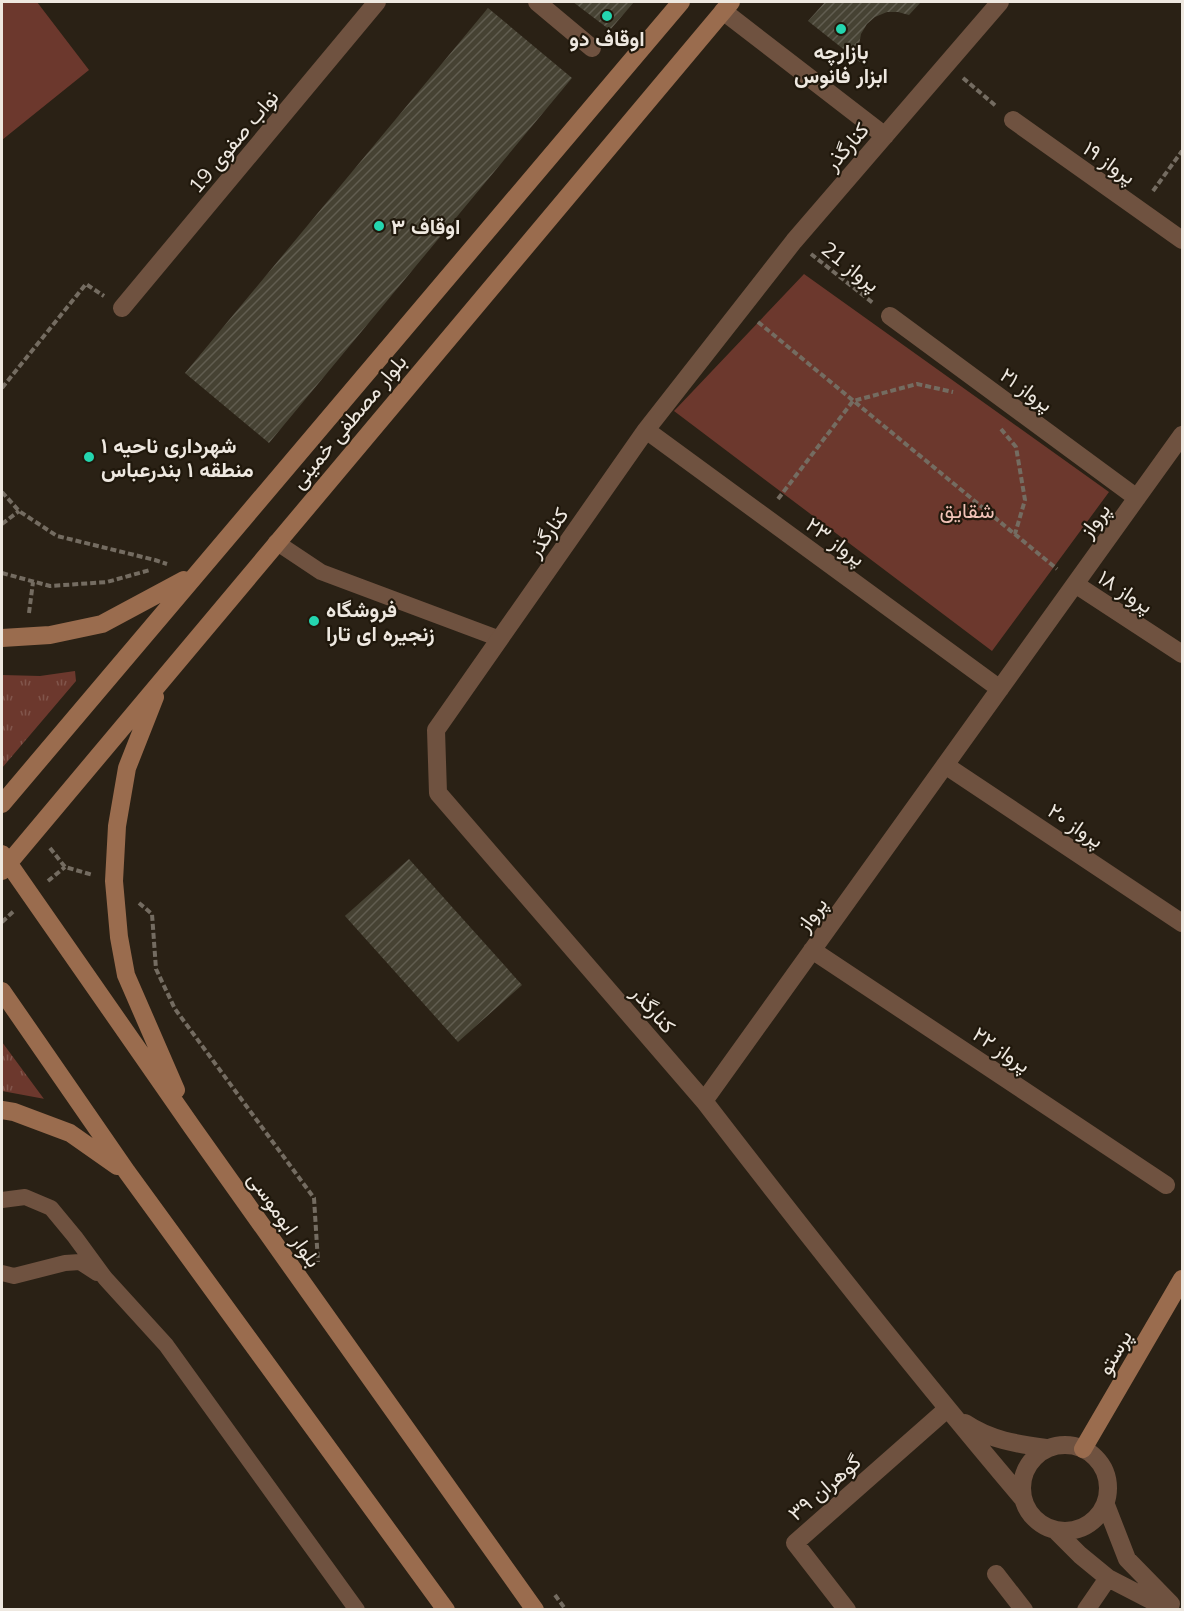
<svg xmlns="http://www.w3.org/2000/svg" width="1184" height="1611" font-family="Mulish,Vazirmatn,sans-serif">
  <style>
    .grass { fill: url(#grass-tufts) }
    .park { fill: #6c382d }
    .building { fill: url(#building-hatch) }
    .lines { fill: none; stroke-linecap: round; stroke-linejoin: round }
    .path { stroke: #746c61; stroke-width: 4; stroke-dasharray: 6 3; stroke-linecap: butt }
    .lane { stroke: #6f5240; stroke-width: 16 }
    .street { stroke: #6f5240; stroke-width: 18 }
    .secondary { stroke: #9a6c4e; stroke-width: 18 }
    .poi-dot { fill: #24d5af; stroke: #20180c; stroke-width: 2 }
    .labels { text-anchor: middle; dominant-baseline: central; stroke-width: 4.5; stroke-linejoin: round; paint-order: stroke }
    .poi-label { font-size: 21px; font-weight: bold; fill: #eee8e0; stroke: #20180c; text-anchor: start }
    .street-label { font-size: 21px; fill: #eee8e0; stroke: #20180c }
    .park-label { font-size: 21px; fill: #f1c3b8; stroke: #20180c }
  </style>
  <defs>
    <pattern id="grass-tufts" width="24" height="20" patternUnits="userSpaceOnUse" patternTransform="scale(1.5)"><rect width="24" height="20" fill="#6c382d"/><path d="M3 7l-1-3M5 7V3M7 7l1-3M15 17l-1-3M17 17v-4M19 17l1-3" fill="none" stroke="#81554b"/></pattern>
    <pattern id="building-hatch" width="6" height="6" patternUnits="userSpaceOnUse" patternTransform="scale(1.5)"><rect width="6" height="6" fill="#464233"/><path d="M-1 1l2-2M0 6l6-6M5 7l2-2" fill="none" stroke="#615d50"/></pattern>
  </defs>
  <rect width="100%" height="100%" fill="#2a2115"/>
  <path class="grass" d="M75,671L76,681L2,768V675L40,676Z
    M2,1042L44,1099H45L2,1091Z"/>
  <path class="park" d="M2,2H37L89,70L2,140Z
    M804,274L1109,492L992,651L674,411Z"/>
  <path class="building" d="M573,2H634L610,30Z
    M825,2H921L909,15L898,12H887L875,17L867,24L861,34L859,45L861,57L866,67L808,21Z
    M488,8L572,78L269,443L185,373Z
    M409,859L522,985L458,1042L345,916Z"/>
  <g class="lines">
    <path class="path" d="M963,78L996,106
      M1153,191L1182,151
      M811,254L873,303
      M758,322L1057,569
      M2,388L86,284L104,296
      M1001,429L1016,447L1025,500L1015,534
      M2,492L19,511L57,536L155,560L167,564
      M778,499L853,401L917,384L953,392
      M2,524L19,511
      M2,573L50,586L107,582L150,570
      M29,613L33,582
      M50,848L65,867L93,875
      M48,881L65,867
      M139,903L152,914L156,969L175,1009L314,1198L318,1262
      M2,922L15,910
      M555,1595L566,1610"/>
    <path class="lane" d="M276,542L321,572L500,639
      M2,1200L25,1197L51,1208L75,1237L105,1278L166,1345L357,1610
      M2,1273L14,1276L65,1263L80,1262L97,1273"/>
    <path class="street" d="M537,2L592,48
      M723,11L885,136
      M1013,120L1182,240
      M122,308L377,2
      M890,316L1137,498
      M646,430L1000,689
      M1075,584L1182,654
      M945,765L1182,923
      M812,950L1166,1185
      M704,1101L438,793L436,730L646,430L794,241L1000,2
      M965,1423C990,1440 1017,1444 1046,1448
      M1022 1488a43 43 0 1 1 86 0a43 43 0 1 1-86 0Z
      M1023,1499C913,1369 808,1236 704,1101L1182,435
      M1106,1505L1127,1559L1171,1604
      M1056,1531L1080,1555L1108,1578L1170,1610
      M996,1574L1024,1610
      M847,1610L795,1543L947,1409
      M1086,1610L1108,1578"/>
    <path class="secondary" d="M2,638L50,635L102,624L184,580
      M155,697L127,768L117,826L114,881L119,937L126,975L176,1090
      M2,804L681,2
      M2,854L192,1127L535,1610
      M2,871L731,2
      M2,991L127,1172L446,1610
      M2,1110L14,1112L70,1133L117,1166
      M1083,1449L1182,1279"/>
  </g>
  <g class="poi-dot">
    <circle cx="607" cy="16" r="6"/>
    <circle cx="841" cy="29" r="6"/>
    <circle cx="379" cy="226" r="6"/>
    <circle cx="89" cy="457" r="6"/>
    <circle cx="314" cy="621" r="6"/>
  </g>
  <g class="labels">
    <g class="poi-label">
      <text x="607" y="38" text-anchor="middle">اوقاف دو</text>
      <text x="841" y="51" text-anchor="middle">بازارچه<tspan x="841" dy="24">ابزار فانوس</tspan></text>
      <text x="391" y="226">اوقاف ۳</text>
      <text x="101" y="445">شهرداری ناحیه ۱<tspan x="101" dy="24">منطقه ۱ بندرعباس</tspan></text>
      <text x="326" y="609">فروشگاه<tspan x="326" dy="24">زنجیره ای تارا</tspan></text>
    </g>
    <g class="street-label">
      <text transform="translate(233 141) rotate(-50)">نواب صفوی 19</text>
      <text transform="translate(846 146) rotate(-49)">کنارگذر</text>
      <text transform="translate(1110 162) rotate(35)">پرواز ۱۹</text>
      <text transform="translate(851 266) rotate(38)">پرواز 21</text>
      <text transform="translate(1027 389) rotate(36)">پرواز ۲۱</text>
      <text transform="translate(348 421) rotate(-50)">بلوار مصطفی خمینی</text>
      <text transform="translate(1094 520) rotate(-54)">پرواز</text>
      <text transform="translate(547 532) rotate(-55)">کنارگذر</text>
      <text transform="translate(836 541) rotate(36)">پرواز ۲۳</text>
      <text transform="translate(1126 591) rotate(33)">پرواز ۱۸</text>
      <text transform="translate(1076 825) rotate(34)">پرواز ۲۰</text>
      <text transform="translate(811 914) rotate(-54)">پرواز</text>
      <text transform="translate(654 1009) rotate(49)">کنارگذر</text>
      <text transform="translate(1002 1049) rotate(34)">پرواز ۲۲</text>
      <text transform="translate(285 1219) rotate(55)">بلوار ابوموسی</text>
      <text transform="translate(1114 1352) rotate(-60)">پرستو</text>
      <text transform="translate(824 1487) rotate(-41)">گوهران ۳۹</text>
    </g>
    <g class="park-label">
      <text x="967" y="510">شقایق</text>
    </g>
  </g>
  <rect width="1184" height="1611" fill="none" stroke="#eee8e0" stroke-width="6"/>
</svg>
